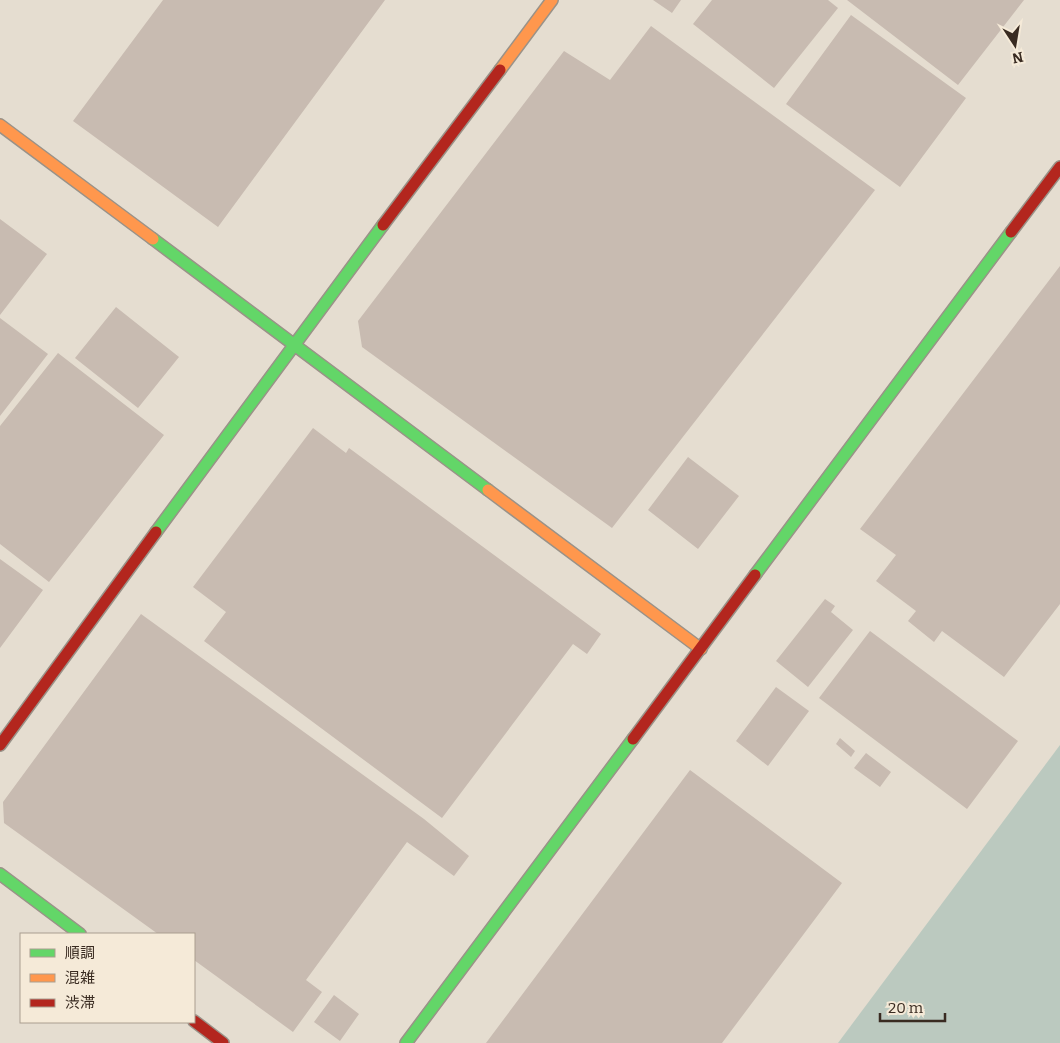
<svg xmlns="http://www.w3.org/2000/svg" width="1060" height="1043" font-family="Bitter,'Noto Sans JP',serif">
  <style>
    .water { fill: #bbc9bf }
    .building { fill: #c8bbb1 }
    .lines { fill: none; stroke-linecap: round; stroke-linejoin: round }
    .fast-casing { stroke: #9a9288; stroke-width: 14 }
    .slow-casing { stroke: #9a9288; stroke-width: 14 }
    .jam-casing { stroke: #9a9288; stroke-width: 14 }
    .fast { stroke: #63d668; stroke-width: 11 }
    .slow { stroke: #ff974d; stroke-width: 11 }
    .jam { stroke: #b3261e; stroke-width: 11 }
  </style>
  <rect width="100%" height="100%" fill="#e5ddd0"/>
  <path class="water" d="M1060,745V1043H838Z"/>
  <path class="building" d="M163,0H385L218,227L73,121Z
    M653,0H681L672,13Z
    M712,0H828L838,8L774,88L693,24Z
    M847,0H1024L958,85Z
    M851,15L966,98L900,187L786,104Z
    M651,26L875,190L612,528L362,347L358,321L564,51L610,80Z
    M0,219L47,254L0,315Z
    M1060,266V604L1004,677L942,631L934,642L908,621L916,611L876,581L896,555L860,529Z
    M116,307L179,357L138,408L75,358Z
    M0,318L48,354L0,416Z
    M58,353L164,435L49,582L0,544V426Z
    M313,428L346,453L349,448L601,634L587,654L573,644L442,818L204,641L226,612L193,587Z
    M688,457L739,496L698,549L648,510Z
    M0,559L43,590L0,648Z
    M825,599L835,606L831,612L853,630L808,687L776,661Z
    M141,614L424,819L469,856L454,876L407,842L306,980L322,992L293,1032L194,960V934H158L4,823L3,802Z
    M870,631L1018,741L967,809L819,698Z
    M776,687L809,711L768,766L736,741Z
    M840,738L855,751L851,757L836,744Z
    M866,753L891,772L880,787L854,768Z
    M690,770L842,883L722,1043H486Z
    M334,995L359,1014L340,1041L314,1022Z"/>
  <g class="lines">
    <g class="fast-casing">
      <path id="fast" d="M153,239L488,490
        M156,532L383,225
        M755,575L1011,232
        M0,874L80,934
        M406,1043L633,739"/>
    </g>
    <g class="slow-casing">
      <path id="slow" d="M500,70L552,0
        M0,125L153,239
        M488,490L701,649"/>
    </g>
    <g class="jam-casing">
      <path id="jam" d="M383,225L500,70
        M1011,232L1060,167
        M633,739L755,575
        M0,745L156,532
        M194,1021L223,1043"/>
    </g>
    <use href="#fast" class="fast"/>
    <use href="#slow" class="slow"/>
    <use href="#jam" class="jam"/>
  </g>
  <rect x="20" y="933" width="175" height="90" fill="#f5ead8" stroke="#aa9e8f"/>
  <rect x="30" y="949" width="25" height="8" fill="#63d668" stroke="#aa9e8f"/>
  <text x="65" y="958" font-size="15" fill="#392b21">順調</text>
  <rect x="30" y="974" width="25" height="8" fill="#ff974d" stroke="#aa9e8f"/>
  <text x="65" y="983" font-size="15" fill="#392b21">混雑</text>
  <rect x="30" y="999" width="25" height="8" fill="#b3261e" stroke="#aa9e8f"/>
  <text x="65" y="1008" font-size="15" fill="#392b21">渋滞</text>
  <g transform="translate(1015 45) rotate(168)" stroke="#f5ead8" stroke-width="4" paint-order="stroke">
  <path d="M0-4L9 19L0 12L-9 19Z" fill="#392b21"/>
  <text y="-8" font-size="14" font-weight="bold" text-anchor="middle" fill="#392b21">N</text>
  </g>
  <path d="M880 1013v8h65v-8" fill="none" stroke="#392b21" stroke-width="2.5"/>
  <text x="888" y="1013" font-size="15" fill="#392b21" stroke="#f5ead8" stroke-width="4" paint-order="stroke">20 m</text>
</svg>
